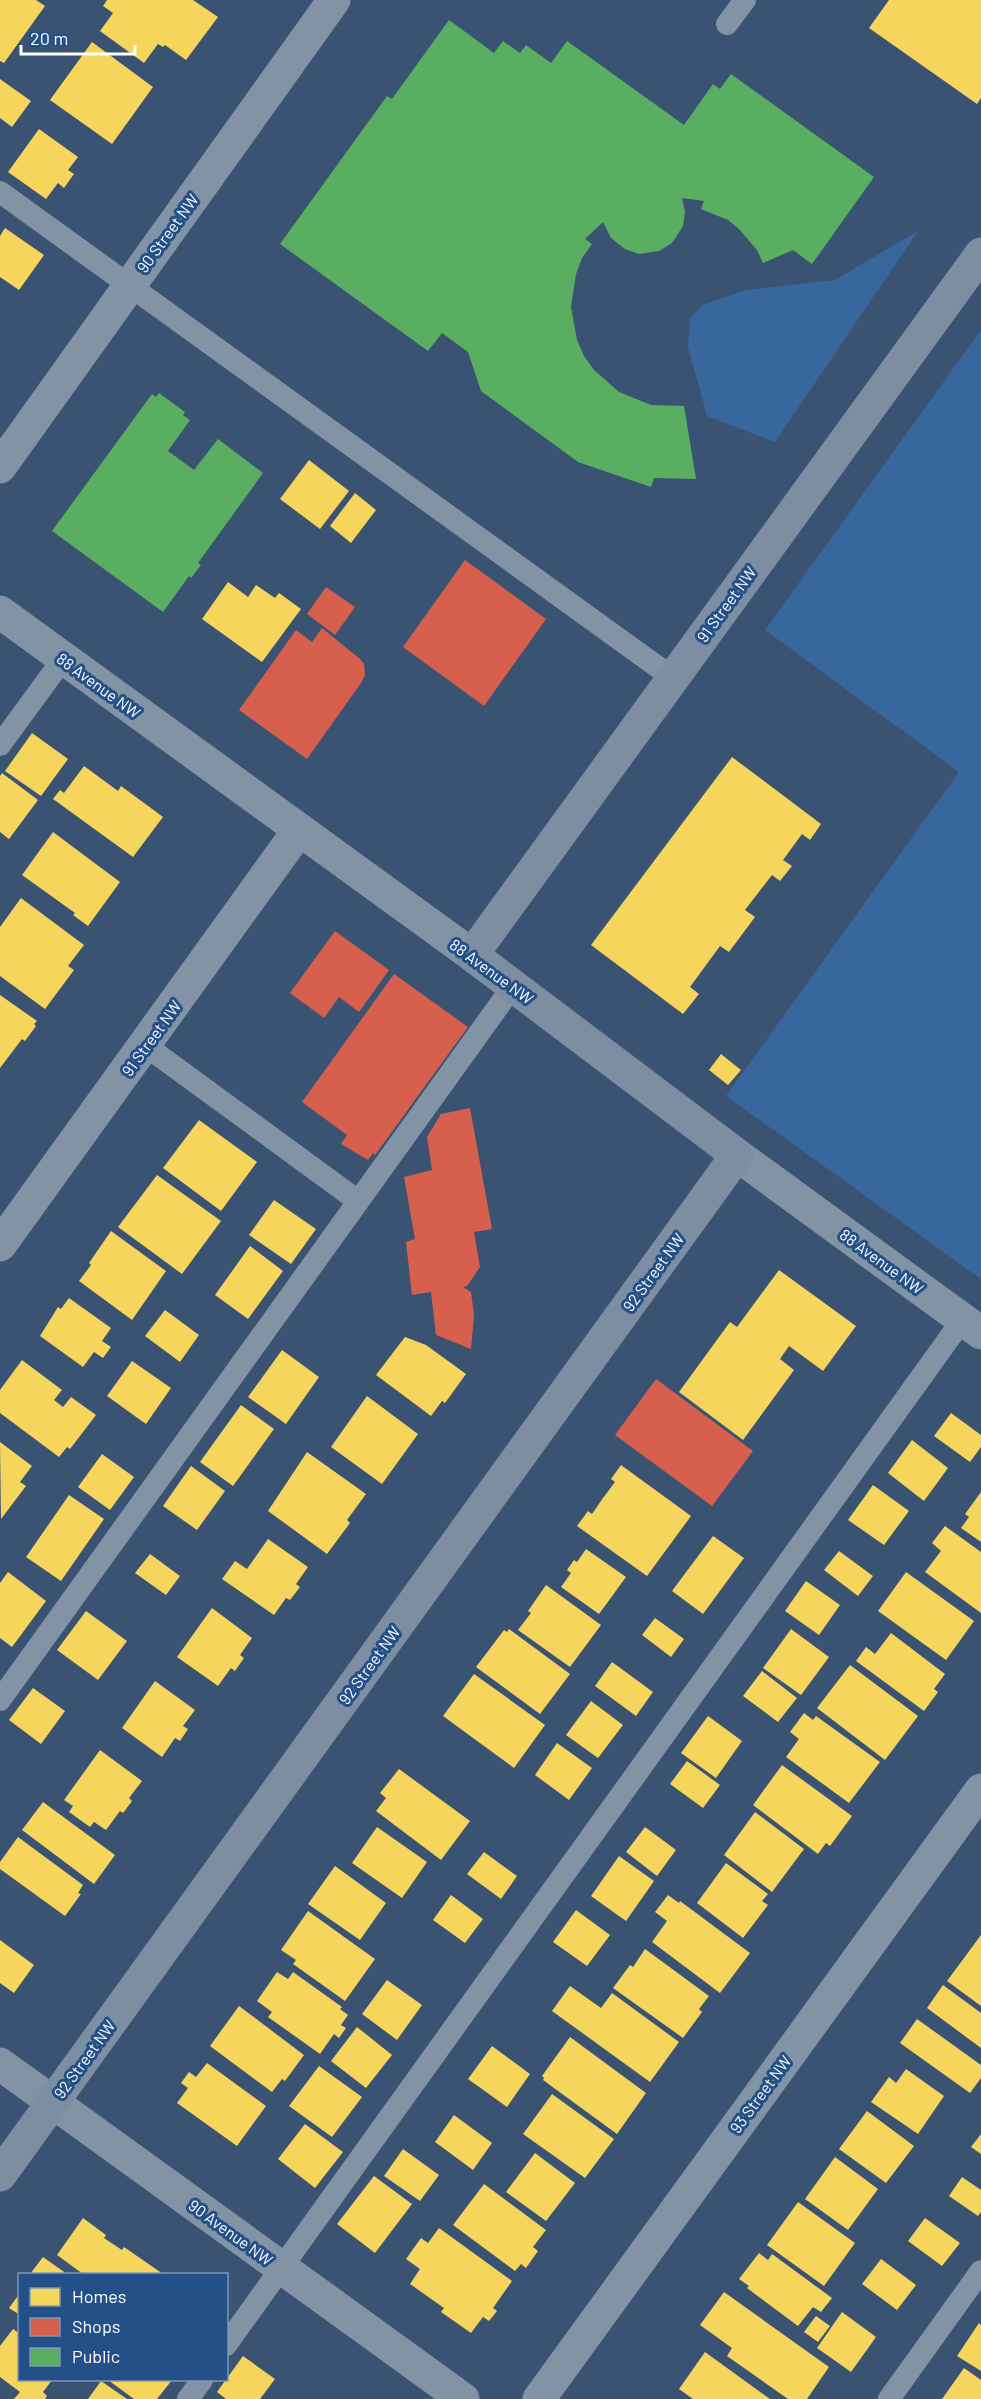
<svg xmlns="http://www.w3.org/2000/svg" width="981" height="2399" font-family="Barlow,sans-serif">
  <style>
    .green { fill: #38679e }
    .homes { fill: #f6d55c }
    .shops { fill: #d6604d }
    .public { fill: #5aae61 }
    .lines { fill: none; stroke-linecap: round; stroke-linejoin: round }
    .lane { stroke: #8293a6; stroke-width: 22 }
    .street { stroke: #8293a6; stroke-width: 33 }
    .secondary { stroke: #7d8ea3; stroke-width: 33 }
    .labels { text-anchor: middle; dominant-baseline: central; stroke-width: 6; stroke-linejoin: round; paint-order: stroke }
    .street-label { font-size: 16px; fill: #fff; stroke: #245088 }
  </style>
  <rect width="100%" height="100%" fill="#3b5372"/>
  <path class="green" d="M918,231L775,442L707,416L688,347L690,318L703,305L746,290L835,280Z
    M981,330V1279L726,1096L959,772L765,630Z"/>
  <path class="homes" d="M0,0H36L45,6L4,63L0,61Z
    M107,0H193L218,17L186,60L165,45L163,47L158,44L144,63L100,31L113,13L103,6Z
    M889,0H981V98L977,104L869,28Z
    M92,42L153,87L112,144L50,100Z
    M0,79L31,101L12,127L0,118Z
    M39,129L78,157L68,170L74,174L64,188L58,183L46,199L8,172Z
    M5,228L44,255L19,290L0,277V236Z
    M309,460L349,491L320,529L280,499Z
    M355,493L376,510L351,543L330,526Z
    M228,582L248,597L256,585L275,598L279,593L301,609L262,662L202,619Z
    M32,733L68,759L41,796L5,771Z
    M732,757L821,824L810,840L802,834L783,860L792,866L780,881L772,875L745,910L755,917L729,952L720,946L690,987L699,994L683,1014L591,945Z
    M84,766L118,791L121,786L163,817L133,857L53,799L60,790L64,793Z
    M2,773L38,800L9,839L0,832V776Z
    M53,832L120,882L88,926L73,915L75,913L22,875Z
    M21,898L84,945L68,966L74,970L45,1009L0,976V927Z
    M0,995L37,1021L34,1024L36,1026L25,1041L22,1039L0,1068Z
    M721,1054L741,1070L728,1085L709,1070Z
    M199,1120L257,1162L221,1211L163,1168Z
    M157,1175L221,1221L182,1274L118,1227Z
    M274,1200L316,1229L291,1264L249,1235Z
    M111,1231L166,1271L132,1320L79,1281L91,1265L89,1263Z
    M250,1246L283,1271L248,1319L215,1295Z
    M779,1270L856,1326L823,1371L789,1346L780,1359L794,1370L743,1440L679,1392L730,1322L737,1327Z
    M69,1298L111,1328L102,1341L111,1347L103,1358L94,1352L83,1367L40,1336L58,1307L61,1309Z
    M165,1310L199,1335L180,1362L145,1336Z
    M405,1337L426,1345L466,1374L445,1403L442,1401L431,1416L376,1375Z
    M282,1350L319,1377L286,1424L248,1397Z
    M22,1360L62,1390L54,1400L63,1407L71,1397L96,1415L70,1449L67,1447L59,1457L0,1413V1390Z
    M132,1361L171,1388L146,1424L107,1396Z
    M367,1396L418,1434L382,1484L331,1447Z
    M241,1405L274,1429L233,1486L200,1462Z
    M951,1413L981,1435V1447L970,1462L934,1436Z
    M912,1440L948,1468L924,1501L888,1473Z
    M0,1442L32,1466L20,1482L26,1486L1,1519Z
    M307,1452L366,1494L347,1520L350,1523L327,1554L268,1511Z
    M102,1454L134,1477L110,1510L78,1487Z
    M621,1465L691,1516L647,1576L577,1526L588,1511L592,1514L603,1498L615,1482L611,1479Z
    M191,1466L225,1491L197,1530L163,1506Z
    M873,1485L909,1511L884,1545L848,1520Z
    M981,1492V1542L961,1528L969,1517L965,1514Z
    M69,1495L104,1519L61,1581L26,1557Z
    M945,1526L981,1552V1613L925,1572L941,1551L932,1543Z
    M713,1536L744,1558L703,1614L672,1591Z
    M268,1539L308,1567L296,1584L300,1587L290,1600L286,1598L274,1615L222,1579L235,1561L247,1569Z
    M586,1549L626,1577L599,1614L561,1587L571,1573L567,1570L574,1560L577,1562Z
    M839,1551L873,1576L858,1596L824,1570Z
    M150,1554L180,1576L166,1595L135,1573Z
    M8,1572L46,1601L12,1647L0,1638V1583Z
    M906,1572L974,1621L946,1660L878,1611Z
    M806,1581L840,1605L819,1635L785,1611Z
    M546,1585L601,1625L570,1667L518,1630L531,1613L528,1611Z
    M212,1608L252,1638L240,1655L244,1658L235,1671L231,1668L218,1686L177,1657Z
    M86,1611L127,1641L98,1680L57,1650Z
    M655,1618L684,1639L671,1657L642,1635Z
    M509,1629L570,1674L540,1714L476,1667L504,1630L507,1632Z
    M791,1629L829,1657L801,1695L763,1668Z
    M891,1633L945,1674L934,1689L938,1692L924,1711L856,1661L866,1647L875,1654Z
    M612,1662L653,1692L636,1716L595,1686Z
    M850,1665L918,1716L885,1760L817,1708Z
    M762,1671L797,1698L778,1722L743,1696Z
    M474,1674L545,1725L514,1768L443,1716Z
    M155,1681L195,1710L183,1726L188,1729L180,1741L175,1738L162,1757L122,1728Z
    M33,1688L65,1711L41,1744L9,1720Z
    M591,1701L623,1725L598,1758L566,1735Z
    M804,1713L813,1720L816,1716L880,1762L849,1803L786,1757L799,1739L790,1732Z
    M708,1716L742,1741L716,1778L681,1753Z
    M557,1743L592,1768L569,1800L535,1775Z
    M100,1750L142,1781L129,1798L132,1801L123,1813L120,1811L106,1830L94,1822L90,1827L69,1812L73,1806L64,1800Z
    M687,1761L720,1785L703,1808L670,1784Z
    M782,1765L852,1816L830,1846L826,1843L818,1854L753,1805Z
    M399,1769L470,1821L441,1860L376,1811L386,1798L380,1793Z
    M43,1802L115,1855L94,1884L22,1830Z
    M755,1812L804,1849L772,1892L724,1855Z
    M377,1827L427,1862L402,1898L352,1863Z
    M645,1827L676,1850L657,1876L626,1852Z
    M18,1837L83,1885L78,1893L81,1894L65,1916L0,1869V1862Z
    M484,1852L517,1876L501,1899L467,1874Z
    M619,1856L654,1881L626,1921L591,1896Z
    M726,1863L768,1894L762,1901L768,1905L743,1938L697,1903Z
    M335,1866L386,1903L360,1940L308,1904Z
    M451,1895L483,1919L465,1943L433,1920Z
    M668,1895L679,1903L680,1901L750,1953L720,1993L652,1942L667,1921L655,1912Z
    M576,1910L610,1935L587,1966L553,1942Z
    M308,1911L375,1959L345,2001L293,1964L296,1960L281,1950Z
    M981,1935V2006L947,1981Z
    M0,1940L34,1965L14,1993L0,1983Z
    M645,1949L709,1996L699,2009L702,2012L683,2038L613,1988L630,1965L633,1967Z
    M277,1972L288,1979L293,1972L342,2007L340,2009L348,2015L341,2025L346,2028L339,2038L334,2034L320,2054L268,2017L272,2012L257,2001Z
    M387,1980L422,2005L397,2040L362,2014Z
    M943,1985L981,2013V2048L927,2008Z
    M570,1986L601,2008L612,1993L679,2042L650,2082L552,2011Z
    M239,2006L304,2055L285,2081L282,2079L272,2092L210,2046Z
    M917,2019L981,2065V2078L970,2093L900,2043Z
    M357,2027L392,2055L366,2088L331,2061Z
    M570,2037L646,2093L617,2134L543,2080L544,2078L542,2076Z
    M492,2046L530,2074L507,2107L468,2079Z
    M207,2063L266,2106L237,2146L177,2103L188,2088L181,2083L189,2072L196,2077Z
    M319,2066L362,2097L332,2137L289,2106Z
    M906,2069L944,2096L918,2134L871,2102L889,2077L896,2083Z
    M552,2094L614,2139L585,2178L523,2134Z
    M867,2111L914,2146L886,2183L839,2149Z
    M454,2115L492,2143L473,2170L435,2142Z
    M305,2124L343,2152L315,2188L278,2159Z
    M981,2134V2154L971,2147Z
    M403,2149L439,2175L420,2201L384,2176Z
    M535,2153L575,2183L546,2221L506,2192Z
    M835,2157L878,2189L848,2230L805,2199Z
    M374,2176L412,2204L375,2253L337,2224Z
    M962,2177L981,2190V2212L978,2216L949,2196Z
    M484,2184L546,2230L533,2247L538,2251L526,2268L521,2264L515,2271L453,2225Z
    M798,2202L855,2243L824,2286L767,2245Z
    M83,2218L106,2235L104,2238L122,2250L124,2247L163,2274H83L57,2255Z
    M925,2218L960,2243L942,2266L908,2241Z
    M439,2228L512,2281L493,2308L497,2311L489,2321L483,2317L471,2333L441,2312L444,2308L410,2284L420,2269L406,2259L421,2238L428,2243Z
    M759,2253L768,2260L772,2254L832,2298L821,2312L813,2307L798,2326L747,2288L749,2286L739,2279Z
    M43,2257L67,2274H30Z
    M881,2259L916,2285L897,2310L862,2284Z
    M724,2292L829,2367L807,2399H788L727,2356L732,2348L700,2325Z
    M20,2293V2315L9,2308Z
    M842,2312L876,2337L851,2372L817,2348Z
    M816,2316L830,2326L818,2342L804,2332Z
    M979,2323L981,2325V2371L957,2356Z
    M13,2329L20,2334V2380H52L43,2392L47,2396L45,2399H14L20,2392L0,2377V2346Z
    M705,2352L770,2399H693L679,2389Z
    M243,2356L275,2379L260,2399H226L217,2392Z
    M964,2368L981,2380V2399H942Z
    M108,2380H172L157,2399H134Z
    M101,2381L127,2399H88Z"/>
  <path class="shops" d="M465,560L546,619L484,706L403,647Z
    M326,587L355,607L335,635L307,614Z
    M322,628L360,659L364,664L365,675L361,683L307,759L239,710L296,630L312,642Z
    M335,931L389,970L359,1012L339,997L324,1018L290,993Z
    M394,974L468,1027L375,1155L373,1153L368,1160L341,1144L347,1135L302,1102Z
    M470,1108L492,1229L474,1232L480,1267L467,1286L463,1287L471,1292L474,1315L471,1349L436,1335L431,1292L412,1295L406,1242L415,1239L404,1177L432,1170L427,1137L441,1114Z
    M656,1379L753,1451L712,1506L615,1435Z"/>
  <path class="public" d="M449,20L494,53L503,41L520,53L526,45L551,63L567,41L684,125L713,84L720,89L731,74L874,177L812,264L793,250L763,263L757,250L739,229L728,220L701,209L704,201L682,198L685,212L683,226L672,243L659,251L639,254L625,249L611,238L603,222L585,239L592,244L582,258L576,274L571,307L577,340L584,356L594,370L619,392L651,405L684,406L696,479L654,478L651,487L578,462L481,391L468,352L442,333L428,351L280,244L387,96L392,99Z
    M159,393L185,412L183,415L190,420L168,451L194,470L218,439L263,473L198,563L201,565L191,578L189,576L163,612L52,531L152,394L156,397Z"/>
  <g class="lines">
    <path class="lane" d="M727,24L745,0
      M0,192L673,678
      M0,745L63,659
      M146,1046L358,1201
      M0,1700L513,986
      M226,2345L963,1319
      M188,2399L202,2380
      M889,2399L981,2271"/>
    <path class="street" d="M0,467L334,0
      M0,612L472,955
      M737,1155L981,1333
      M0,1245L299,830
      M0,2064L463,2399
      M539,2399L981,1790"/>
    <path class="secondary" d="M0,2175L737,1155L472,955L981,254"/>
  </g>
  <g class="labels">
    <g class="street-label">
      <text transform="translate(167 233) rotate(-54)">90 Street NW</text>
      <text transform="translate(726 604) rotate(-54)">91 Street NW</text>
      <text transform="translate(99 685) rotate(36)">88 Avenue NW</text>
      <text transform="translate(492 971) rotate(36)">88 Avenue NW</text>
      <text transform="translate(151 1038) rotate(-54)">91 Street NW</text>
      <text transform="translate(882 1261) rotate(36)">88 Avenue NW</text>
      <text transform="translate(653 1272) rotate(-54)">92 Street NW</text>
      <text transform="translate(369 1665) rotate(-54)">92 Street NW</text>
      <text transform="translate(84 2059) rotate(-54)">92 Street NW</text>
      <text transform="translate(760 2094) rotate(-54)">93 Street NW</text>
      <text transform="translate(231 2232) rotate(36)">90 Avenue NW</text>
    </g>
  </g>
  <rect x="18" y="2273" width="210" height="108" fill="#245088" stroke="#7c96b8" stroke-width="1.5"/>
  <rect x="30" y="2288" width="30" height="18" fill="#f6d55c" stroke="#7c96b8" stroke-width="1.5"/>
  <text x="72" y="2303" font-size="18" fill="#ffffff">Homes</text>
  <rect x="30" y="2318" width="30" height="18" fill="#d6604d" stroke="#7c96b8" stroke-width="1.5"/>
  <text x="72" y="2333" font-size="18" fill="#ffffff">Shops</text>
  <rect x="30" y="2348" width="30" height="18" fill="#5aae61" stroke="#7c96b8" stroke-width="1.5"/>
  <text x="72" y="2363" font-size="18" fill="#ffffff">Public</text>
  <path d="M21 45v9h114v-9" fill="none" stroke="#ffffff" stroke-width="3"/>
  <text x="30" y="45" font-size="18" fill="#ffffff" stroke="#245088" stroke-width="4.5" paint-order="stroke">20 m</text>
</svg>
